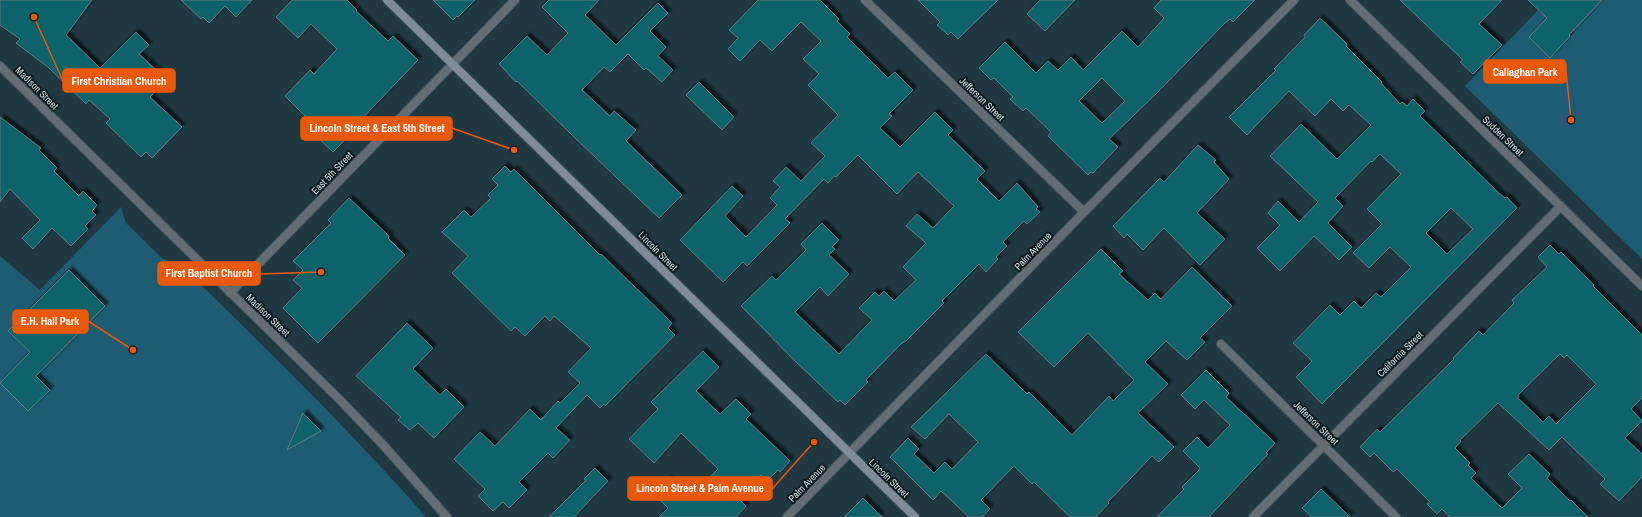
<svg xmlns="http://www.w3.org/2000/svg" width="1642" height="517" font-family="'Archivo Narrow',sans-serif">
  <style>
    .green { fill: #1d5c72 }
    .building { fill: #106369; stroke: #5e7b7e; fill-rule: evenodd; filter: url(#shadow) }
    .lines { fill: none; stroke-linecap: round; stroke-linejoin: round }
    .street-casing { stroke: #3e555e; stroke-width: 10 }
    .secondary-casing { stroke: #3e555e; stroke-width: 10 }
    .street { stroke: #646c74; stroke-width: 8 }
    .secondary { stroke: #7f8b97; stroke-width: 8 }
    .labels { text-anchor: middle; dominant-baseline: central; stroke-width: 4; stroke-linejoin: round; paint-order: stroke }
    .street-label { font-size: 10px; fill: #c9d7dd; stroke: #131e22 }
    .leader { fill: none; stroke: #e8590c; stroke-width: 1.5 }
    .callout-dot { fill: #e8590c; stroke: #131e22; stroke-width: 1.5 }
    .callout { fill: #e8590c; stroke: #e8590c; stroke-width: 1.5 }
    .callout-label { font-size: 11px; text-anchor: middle; font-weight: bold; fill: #fff }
  </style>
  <defs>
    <filter id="shadow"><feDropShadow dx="3.5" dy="-3.5" stdDeviation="1" flood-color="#0009"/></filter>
  </defs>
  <rect width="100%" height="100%" fill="#203842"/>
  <path class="green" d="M1548,0H1642V259L1465,86Z
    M121,207L126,223L162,258L185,269C267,350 350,430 426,517H0V256L40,290Z"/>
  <path class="building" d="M0,0H92L66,35L100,68L136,32L149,45L139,54L167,80L150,97L182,127L152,158L146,152L141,157L106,123L110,119L89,100L86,104L49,68L16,43L20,39L0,25Z
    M181,0H252L236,17L225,6L209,23L203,17L201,19Z
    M292,0H347L357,10L356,11L388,41L393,36L418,60L355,126L357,128L333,152L312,132L317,128L285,96L310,70L314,74L337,49L311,24L298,38L276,17Z
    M433,0H475L458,17L457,16L453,20Z
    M549,0H599L585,15L616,45L658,3L668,13L650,31L666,47L658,56L673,70L662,82L646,68L644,70L628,54L610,72L604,67L582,90L610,116L614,111L636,130L626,141L682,195L659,218L574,137L517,81L516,82L499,64L527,36L547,55L568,33L542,7Z
    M758,0H820L839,19L837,21L850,34L847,37L888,78L895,72L913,90L889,114L892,116L880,128L900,147L935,112L953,130L948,135L985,171L977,179L999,201L1017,183L1038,207L1036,209L1040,212L1027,224L1024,221L1003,242L1007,246L996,257L998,259L986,272L979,264L942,301L944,303L907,340L901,344L866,380L868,382L845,405L840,400L838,402L795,361L741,306L772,276L776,280L806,250L801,244L822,223L839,240L832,247L835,249L829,255L849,274L828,296L820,287L795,312L839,354L872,320L859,308L875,292L879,296L884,291L894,301L916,280L903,267L926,243L906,226L917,214L933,228L954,206L918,172L897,194L858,155L836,177L834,176L828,183L824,179L785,219L790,223L747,266L743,262L723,282L680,240L732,186L743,196L725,216L746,237L777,205L770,198L780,187L773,181L786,167L801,181L825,156L811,143L838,115L808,85L819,74L803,59L821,41L801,22L772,51L760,40L740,61L728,49L738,38L729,30Z
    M918,0H998L958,39L951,32L948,35L937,25L940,22Z
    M1040,0H1075L1045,31L1027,14Z
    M1161,0H1255L1233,22L1230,19L1225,23L1156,94L1109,139L1118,147L1093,173L1091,172L1088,175L1048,136L1051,132L1026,108L1023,111L1010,99L1013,97L994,78L991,80L979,68L1005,42L1036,73L1048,61L1058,70L1071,57L1083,70L1122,31L1138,47L1164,18L1154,8ZM1102,78L1125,101L1102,123L1079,101Z
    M1400,0H1502L1479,24L1502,45L1473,74L1460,62L1463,60Z
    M1528,0H1602L1569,35L1570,36L1550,58L1529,37L1547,18Z
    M1320,18L1347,44L1346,46L1382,82L1381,83L1400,104L1402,102L1407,106L1413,99L1425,111L1420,116L1500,194L1505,198L1507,197L1517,208L1322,404L1296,377L1312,361L1293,343L1330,305L1340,315L1354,301L1361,308L1376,293L1381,297L1411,267L1390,247L1369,268L1353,253L1382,224L1367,209L1401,174L1380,154L1372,162L1371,161L1335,198L1343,206L1328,223L1352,247L1339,260L1314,236L1280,271L1257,248L1280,225L1268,213L1278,201L1299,222L1318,202L1270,156L1301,124L1337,159L1371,125L1349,105L1343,111L1331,99L1315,116L1289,91L1247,135L1229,117L1276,70L1274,69L1305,37L1304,35ZM1451,208L1473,229L1447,254L1426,233Z
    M699,82L734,117L722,130L686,95Z
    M0,117L41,148L39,150L57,168L54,171L79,196L83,191L97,205L92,211L96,215L85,226L88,229L71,246L52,228L33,249L22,238L40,220L10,189L0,202Z
    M1198,145L1216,160L1214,162L1229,179L1197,213L1225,239L1200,265L1164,228L1143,250L1127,234L1124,238L1113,226L1160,178L1164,182Z
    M505,166L511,172L514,169L600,255L601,254L672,323L668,328L675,335L605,406L604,404L600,408L587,395L556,428L570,440L553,458L548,453L519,482L527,490L509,508L503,502L493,511L478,496L485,489L454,459L480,432L495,446L530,409L541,420L558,401L560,403L580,383L568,372L591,348L554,316L550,321L545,316L525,336L515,327L511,331L452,273L468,256L442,232L464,210L471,217L491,198L488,195L498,185L492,179Z
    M349,198L389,236L388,238L405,255L318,343L283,308L302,288L293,280L303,270L293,261L331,223L328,220Z
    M1550,245L1559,254L1561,252L1594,285L1593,286L1642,335V398L1631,409L1642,421L1625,438L1642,454V477L1619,501L1600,484L1605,479L1562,437L1549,450L1498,403L1460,440L1461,441L1455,448L1470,463L1468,465L1476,473L1471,478L1502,508L1522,488L1508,474L1529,454L1550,474L1547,478L1570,501L1571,500L1588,517H1450L1442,509L1437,514L1427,504L1430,502L1397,469L1393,472L1374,453L1370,457L1360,447L1377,429L1380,432L1454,359L1453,358L1479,331L1483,335L1514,303L1512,300L1547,267L1538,257ZM1560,354L1564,358L1567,355L1596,384L1556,424L1549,416L1543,422L1518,398V395Z
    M1101,249L1123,271L1119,274L1148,300L1155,293L1161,299L1192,267L1232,306L1200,338L1205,342L1187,360L1166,341L1145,362L1168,384L1138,413L1174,447L1159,462L1152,456L1108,502L1109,503L1096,517H1070L1034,482L1032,484L1014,466L981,500L990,509L982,517H969L941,491L933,500L890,457L908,438L919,449L914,454L934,473L945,462L952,469L978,442L949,414L925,439L911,427L986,354L1027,394L1029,392L1072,435L1109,396L1113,401L1134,380L1088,333L1054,367L1018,332Z
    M69,270L105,306L36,376L50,390L28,411L0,383L30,352L8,331Z
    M407,323L433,348L413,369L440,395L446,389L464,407L434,438L418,423L410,430L398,420L401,417L356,376Z
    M703,351L719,367L696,391L720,414L736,399L751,414L746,419L790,461L780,472L778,470L767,481L761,475L738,498L746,506L736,517H659L668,508L653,493L668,479L688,498L718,469L681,433L654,463L629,439L658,409L651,402Z
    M1206,370L1229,393L1226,397L1275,443L1266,453L1268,454L1209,517H1157L1184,489L1182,487L1199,470L1200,468L1183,451L1197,437L1208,448L1230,425L1204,400L1195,409L1181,395Z
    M303,413L321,431L287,450Z
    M595,468L608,481L574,517H549L586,480L584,479Z
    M1321,489L1350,517H1312L1302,508Z
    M863,498L882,517H844Z"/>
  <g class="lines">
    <g class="street-casing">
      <path id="street" d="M865,0L1084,212
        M1350,0L1642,286
        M0,66L340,400L385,447L447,517
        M230,293L515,0
        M1221,344L1396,517
        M787,517L1088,208L1294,0
        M1253,517L1561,206"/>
    </g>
    <g class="secondary-casing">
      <path id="secondary" d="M387,0L915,517"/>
    </g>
    <use href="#street" class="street"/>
    <use href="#secondary" class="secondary"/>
  </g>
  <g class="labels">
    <g class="street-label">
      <text transform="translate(37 88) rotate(45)">Madison Street</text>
      <text transform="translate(982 99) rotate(44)">Jefferson Street</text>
      <text transform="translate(1503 136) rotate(44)">Sudden Street</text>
      <text transform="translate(332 173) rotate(-46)">East 5th Street</text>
      <text transform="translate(658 251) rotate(45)">Lincoln Street</text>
      <text transform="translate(1033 251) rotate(-46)">Palm Avenue</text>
      <text transform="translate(268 315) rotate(44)">Madison Street</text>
      <text transform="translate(1400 354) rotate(-45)">California Street</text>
      <text transform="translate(1316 423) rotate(44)">Jefferson Street</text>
      <text transform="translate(889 478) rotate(44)">Lincoln Street</text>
      <text transform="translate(807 483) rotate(-46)">Palm Avenue</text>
    </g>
  </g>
  <path class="leader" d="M1571 120L1566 72M34 17L63 81M514 150L452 128M321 272L260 274M133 350L88 321M814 442L772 489"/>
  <g class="callout-dot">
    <circle cx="1571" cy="120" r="4"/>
    <circle cx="34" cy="17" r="4"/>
    <circle cx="514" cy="150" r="4"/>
    <circle cx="321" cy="272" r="4"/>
    <circle cx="133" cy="350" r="4"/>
    <circle cx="814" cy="442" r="4"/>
  </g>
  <g class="callout">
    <rect x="1484" y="60" width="82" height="23" rx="4"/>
    <rect x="63" y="69" width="112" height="23" rx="4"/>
    <rect x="301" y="117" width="151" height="23" rx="4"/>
    <rect x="158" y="262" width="102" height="23" rx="4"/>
    <rect x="13" y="310" width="75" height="23" rx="4"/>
    <rect x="628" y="477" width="144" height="23" rx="4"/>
  </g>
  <g class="callout-label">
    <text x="1525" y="76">Callaghan Park</text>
    <text x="119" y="85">First Christian Church</text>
    <text x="377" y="132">Lincoln Street &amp; East 5th Street</text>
    <text x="209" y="277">First Baptist Church</text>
    <text x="50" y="325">E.H. Hall Park</text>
    <text x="700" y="492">Lincoln Street &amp; Palm Avenue</text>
  </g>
</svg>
